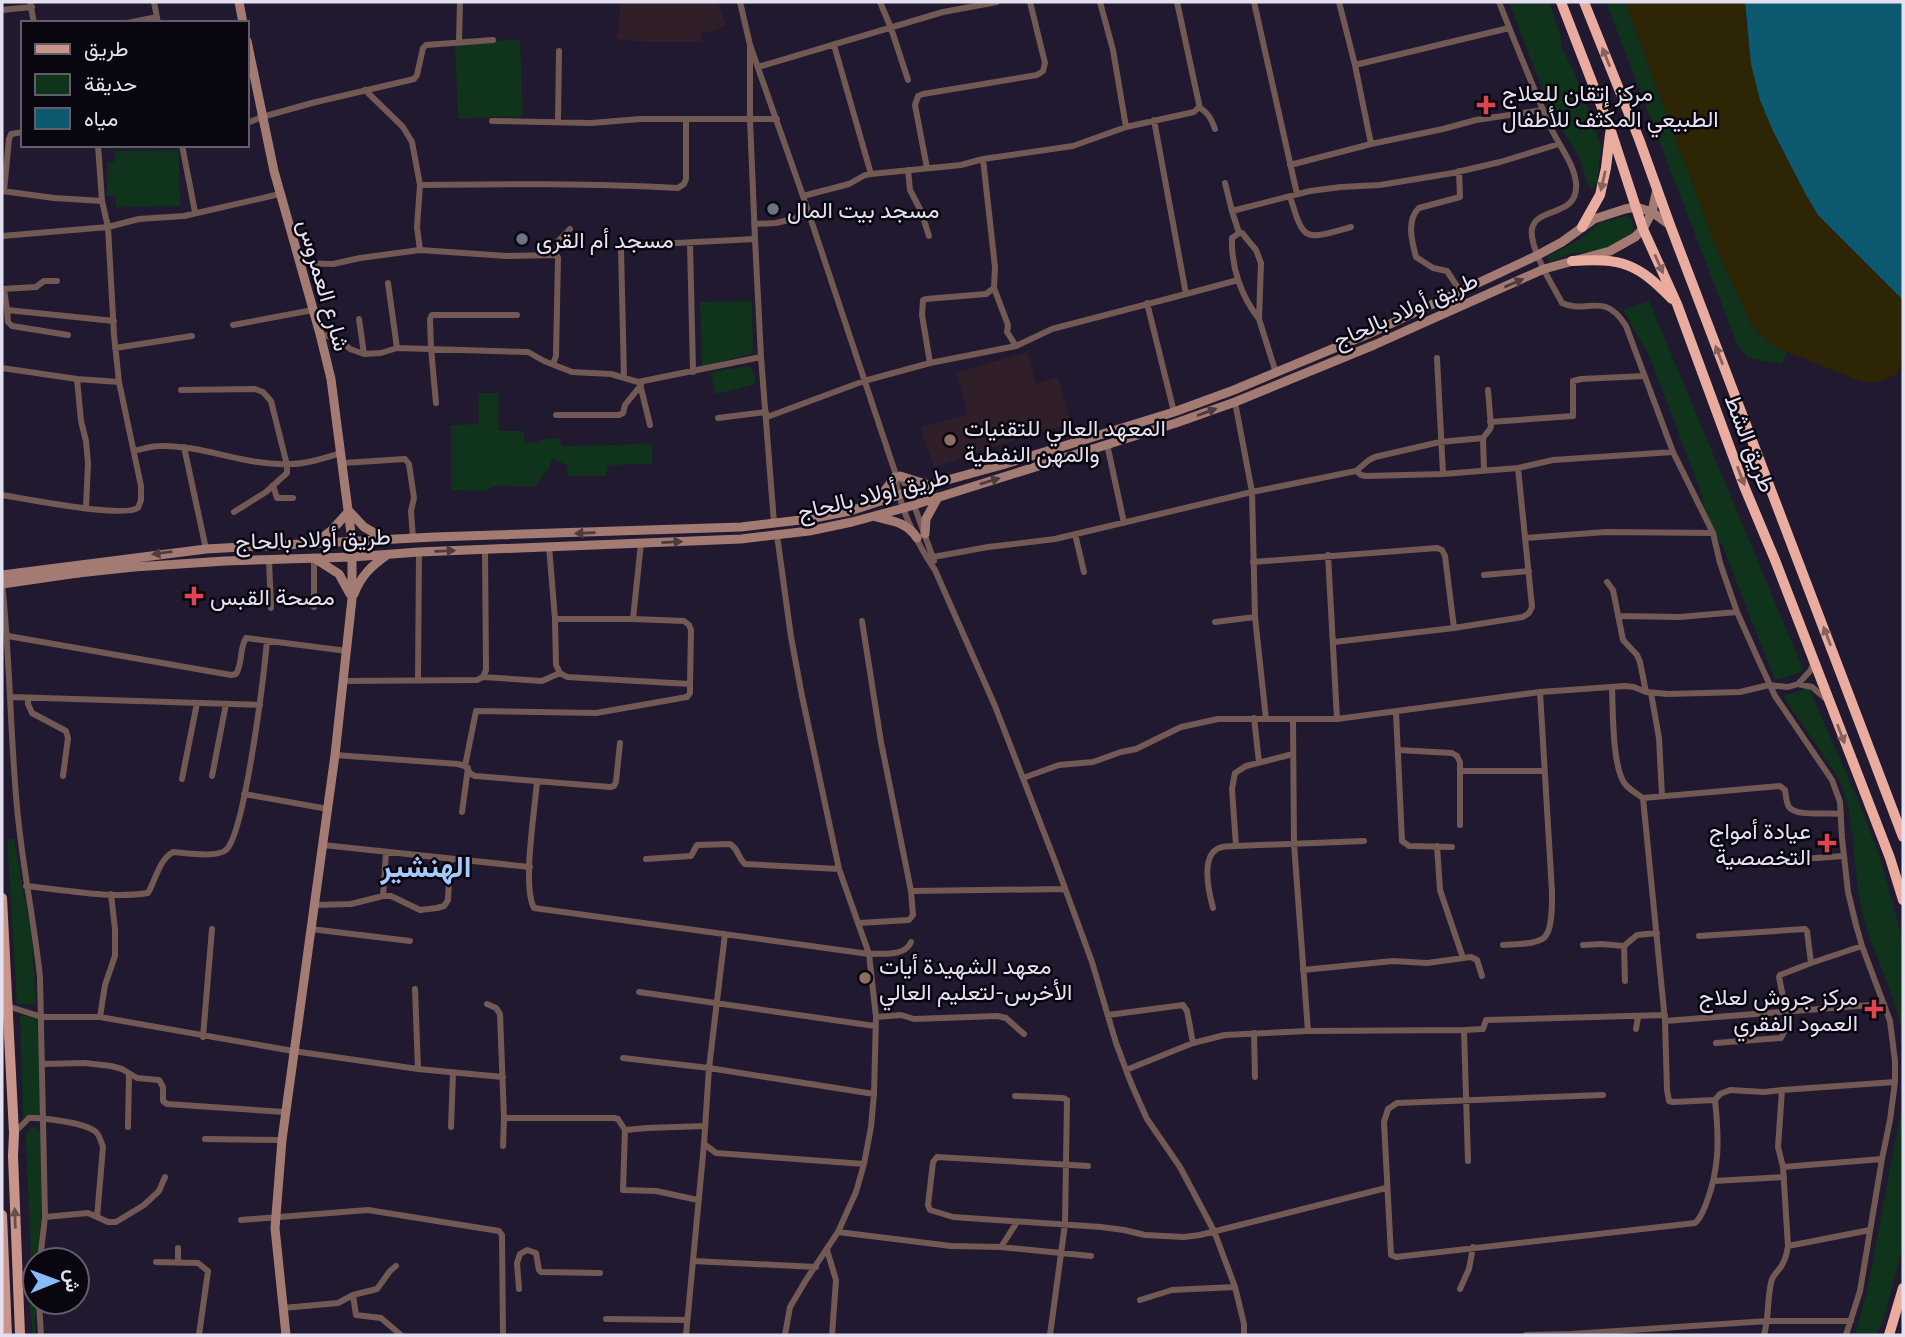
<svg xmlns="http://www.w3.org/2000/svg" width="1905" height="1337" font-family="'IBM Plex Serif',Vazirmatn,serif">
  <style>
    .education { fill: #301f29 }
    .green { fill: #10331b }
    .sand { fill: #2d2504 }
    .water { fill: #0d5a70 }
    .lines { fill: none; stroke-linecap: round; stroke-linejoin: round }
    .street { stroke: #735954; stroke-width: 6 }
    .secondary { stroke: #a37b73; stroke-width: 9 }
    .primary { stroke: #c9958b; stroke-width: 10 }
    .highway { stroke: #ebaca0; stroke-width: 10 }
    .secondary-bridge { stroke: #a37b73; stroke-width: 9 }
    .oneway { fill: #85615f }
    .oneway2 { fill: #4e3b3d }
    .oneway3 { fill: #694e4e }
    .health-dot { fill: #e0444e; stroke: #090610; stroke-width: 2.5 }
    .worship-dot { fill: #6b7280; stroke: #090610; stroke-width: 2.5 }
    .education-dot { fill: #8d6e63; stroke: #090610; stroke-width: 2.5 }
    .labels { text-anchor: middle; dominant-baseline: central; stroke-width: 5; stroke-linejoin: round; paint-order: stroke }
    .poi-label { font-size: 23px; fill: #e4e0f0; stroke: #090610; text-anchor: start }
    .street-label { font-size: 23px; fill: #e4e0f0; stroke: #090610 }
    .district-label { font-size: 30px; font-weight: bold; fill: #a4cafb; stroke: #090610 }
  </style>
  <rect width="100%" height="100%" fill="#201930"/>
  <path class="education" d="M621,2H718L726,25L717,30L701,33L703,42H646L617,39Z
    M1027,352L1036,384L1058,377L1071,423L979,451V453L934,467L920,427L968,415L956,373Z"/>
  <path class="green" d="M1509,2H1549L1559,31L1562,48L1575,74L1601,146L1597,185L1590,190L1579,157L1551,112Z
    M1606,2H1625L1716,247L1753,328L1775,347L1787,352L1782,364L1748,358L1737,344Z
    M520,40L523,116L458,119L455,42Z
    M179,150L180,206L116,207V196H107V163L115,162V151Z
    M1627,216L1632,220L1634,231L1627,238L1603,251L1572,253L1550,262L1547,256L1576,242L1601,222Z
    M752,301L753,353L702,367L700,302Z
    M1649,301L1803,669L1799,673L1775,680L1721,542H1719L1701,499L1703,498L1649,355L1623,310Z
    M749,366L754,373L756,384L715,394L711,372Z
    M478,393H498L499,431H524L525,443L538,442L539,440L559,438L562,446L652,444V464L608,465L606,476H568L567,465L552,459L548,471L542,475L536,487L494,486L487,491L453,490L451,486V425L479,424Z
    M1809,688L1861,807L1881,861L1897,919L1903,945V1039C1896,992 1871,952 1861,907C1853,869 1855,820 1842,786C1839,778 1833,770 1828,763C1814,740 1798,719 1783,696Z
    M7,839H14L32,939L36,1005L17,1004Z
    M20,1015L37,1018L41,1115L23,1119Z
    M1903,1100V1246L1883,1322L1875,1335H1855L1867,1291Z
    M36,1127L41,1132V1219L37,1260H35V1335H33L30,1309L31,1262L26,1136L29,1128Z"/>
  <path class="sand" d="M1625,2H1745L1746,24L1760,100L1773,131L1805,193L1818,215L1903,300V359L1897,375L1877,382H1863L1775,347L1753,328L1716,247Z"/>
  <path class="water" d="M1745,2H1903V300L1818,215L1805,193L1773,131L1760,100L1751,64Z"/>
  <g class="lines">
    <path class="street" d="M30,2L34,23
      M154,2L158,23
      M740,2L750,45V120L755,239L761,357L774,523
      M880,2L891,28L908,80
      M1100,2L1113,50L1126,127
      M1254,2L1297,194
      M1339,2L1355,65L1371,144
      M1499,2C1516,45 1533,88 1552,130C1560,147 1574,164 1576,183C1579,218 1536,206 1532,229C1529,248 1553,286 1562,303C1587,315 1604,290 1626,326L1673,452L1713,533L1720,563L1737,612L1758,659L1775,696L1832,780L1840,802L1842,838L1848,892L1856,925L1862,946L1890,1021L1895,1061V1082L1890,1120L1882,1159L1860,1291L1846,1335
      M2,10L32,7
      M127,23L157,17
      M459,42L460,2
      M750,45L803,196L895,472C897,503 917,544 935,570L995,706L1055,861L1092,962L1116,1043L1131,1083L1147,1119L1180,1167L1214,1231L1235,1287L1244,1324V1335
      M834,45L871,174
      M1355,65L1509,28
      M758,67L943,12L997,2
      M365,90L403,127L412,142L420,185L417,227L420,250
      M1199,107C1208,113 1211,118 1215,129
      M492,121L591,123L641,119H686
      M558,121L559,51
      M247,123L262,117L312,103L414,79L417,75L423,48L426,45L493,40
      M182,145L195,212
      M1290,165L1371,144L1443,129L1476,120L1543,110
      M927,168L915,105L918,96L923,94L1037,75L1043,71L1045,63L1030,2
      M908,170L910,190L921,211L929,236
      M1459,171L1460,197L1419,208C1406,220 1412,242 1416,257L1433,268L1447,271L1460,291
      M1225,183L1232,211
      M420,185C506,184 592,183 678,188L684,184L686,179V119H777
      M2,191L54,198L102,201
      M4,191L9,139L11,134L23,132
      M803,196L849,184L865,175L871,174L961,165L983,159L1073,146L1126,127L1194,112L1199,107V104L1177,2
      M1290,196C1304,243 1304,240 1351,227
      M754,224L776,223L809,215
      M1239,233L1232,238C1231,267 1241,296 1259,319
      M2,236L108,227L139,219L184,216L280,194
      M690,243L693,372
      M300,263L333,264L360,258L420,250L507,256L555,255
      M388,283L397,348
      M994,288L1008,325L1007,332L1016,346
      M2,289L36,287L44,281H57
      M4,289L7,310L114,321
      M1186,294L1238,280
      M1147,303L1174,412
      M7,310L8,322L12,326L68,335
      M359,319L364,354
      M233,325L313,310
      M320,334L339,339L350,349L364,354L381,353L397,348L528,352L544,361L572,372L611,374L638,382L761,357
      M115,348L192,336
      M1437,358L1443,474
      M930,363L922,315L923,300L926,299L986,294L994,288L995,267L983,159
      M553,364L556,356L558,258L556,254L555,255L559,240L570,229
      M2,368L77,379L119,382
      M1276,373L1259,319L1261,263L1256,250L1242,233H1239L1232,211L1310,191L1341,187L1380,185L1453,173L1500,162L1559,144
      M624,377L621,249L623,246L638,245L755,239
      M77,379L81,421L86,441L88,463L86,508
      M640,384L650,425
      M181,390L255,389L263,392L271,401L287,465V473L266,492L234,512
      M1235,402L1252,492L1255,617L1266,719
      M436,403L431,348L430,319L432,315H517
      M556,415H619L623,413L625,405L641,385
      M767,417L864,381L930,363L1016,346L1052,329L1186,294L1154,120
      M718,418L766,412
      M1490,422L1573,416V381L1581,379L1644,376
      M1107,444L1124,523
      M184,447L206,549
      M134,451C143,449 151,446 160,446C204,445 245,466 289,464C307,464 324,458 341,453
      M343,463L405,459L409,464L414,498L411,511L413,538
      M1484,470L1483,438L1490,429L1491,426L1488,390
      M1356,471L1369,460L1375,457L1440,442L1483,438
      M900,477L909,491L934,561
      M273,485L277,498H293
      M2,495C27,499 120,518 138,508L141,500V486L119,382L114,335L108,227L102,201L98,145
      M1075,534L1084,572
      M777,535L791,637L802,696L839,869L869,954L876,1017L874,1094L871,1127L864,1164L856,1192L838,1232L806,1280L790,1307L785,1335
      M1525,538L1606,532L1713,533
      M549,546L555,619L556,665L560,673L567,677L690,684L691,630L689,625L684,621L633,619H555
      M1328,555L1337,719
      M933,557L988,547L1055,539L1252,492L1356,471L1361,475L1366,476L1443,474L1518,468L1553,460L1673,452
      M314,558V607
      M269,560L271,608
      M1253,562L1437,548L1442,550L1445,556L1454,628
      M1484,575L1529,571
      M2,582C10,657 10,732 17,807C22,864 34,920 40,977L45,1217L40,1260
      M1607,582L1613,590L1623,640L1637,655L1640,662L1646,692
      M1618,616L1680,617L1737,612
      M633,619L641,543
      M1215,622L1255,617
      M8,636L231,675L236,674C243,663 239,649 246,638L347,651
      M1334,642L1454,628L1523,617L1529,613L1532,607L1518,468
      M483,677L486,670L485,550
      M344,681L477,680L483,677L542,681L560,673
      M418,681L419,552
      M1798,684L1812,687L1826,699
      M1612,687C1613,710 1612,767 1625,784C1630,790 1637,794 1643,798L1780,786L1785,790C1786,795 1786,802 1789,807C1796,817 1828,812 1841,814
      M1651,693L1659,738L1662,796
      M11,697L260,705
      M28,698V704L32,713L66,731L68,738L63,776
      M1396,712L1402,841L1409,846L1452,847
      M1254,718L1259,762
      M1293,720L1294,844L1308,1031
      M1398,750L1452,753L1457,756L1460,762V825
      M335,755L458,764L465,766L471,774L475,776L610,787L614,786L616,782L620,743
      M465,766L476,711L596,713L687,697L690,693V684
      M1460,771H1544
      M212,776L226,704
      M1023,778L1059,765L1093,762L1121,752L1136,749L1181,727L1218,719H1337L1540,692L1625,686L1634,687L1646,692L1668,694L1740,692L1769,685L1788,687L1798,684L1810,671L1814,663
      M182,779L197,703
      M537,781C535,810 522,885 534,908L869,954C883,953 905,957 911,942
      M244,794L328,809
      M1643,798L1665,1021L1667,1090L1669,1101L1673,1102L1715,1100L1720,1094L1730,1090L1764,1092L1782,1090
      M462,812L468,768
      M323,845L530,867
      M1236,846L1232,789L1235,773L1246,766L1293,754
      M1437,846L1440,890L1463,958
      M646,859L691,856L697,845L730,844C738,848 738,858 745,864L839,869
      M1773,861L1844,856
      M26,886C65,890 110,899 148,893C156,879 159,860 173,852C186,853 216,858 226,850C245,833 264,674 267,641
      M911,891L1064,889
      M383,896L386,853
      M315,905L351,904L383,896H391L420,910L437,908L444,906L448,900L450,859
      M1213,908C1209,893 1200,856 1219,848C1224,846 1231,846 1236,846L1364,841
      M859,923L909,920L913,915L911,891L881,742L862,621
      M311,929L410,941
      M1699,936L1805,929L1807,931L1811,963
      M1503,945C1514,944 1532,945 1542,939C1553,934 1552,903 1552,892L1540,692
      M1583,945L1602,944L1624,946
      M1624,946L1637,935L1657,933
      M1624,946L1625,981
      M1303,970L1393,961L1427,963L1471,957L1477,960L1482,976
      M415,989L418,1069
      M639,992L875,1026
      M487,1004L496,1008L500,1014L504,1118L503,1146
      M7,1006L42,1017H100L293,1051L418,1069L503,1077
      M1786,1012L1779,977L1780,975L1811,963L1862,946
      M1108,1015L1183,1005L1187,1011L1193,1043
      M100,1017L105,985L115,956V929L111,894
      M876,1017L901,1015L914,1019L997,1016L1006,1018L1024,1034
      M1665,1021L1884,1004
      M1636,1029L1638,1017
      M1464,1030L1468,1161
      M1254,1033L1255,1077
      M203,1037L212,929
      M1716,1043L1781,1038L1784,1032L1785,1012
      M623,1058L709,1068L874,1094
      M43,1064L85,1063L111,1066L122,1069L137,1078L159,1080L163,1087V1101L167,1104L285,1112
      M1126,1070L1193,1043L1225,1035L1308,1031L1464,1030L1483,1029L1486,1020L1665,1015
      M1603,1095L1397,1103L1388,1109L1384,1122L1391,1255L1396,1257L1695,1223C1701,1218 1703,1211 1706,1204C1720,1168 1719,1138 1715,1100
      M1015,1096L1063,1098L1067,1100L1065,1224L1050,1335
      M504,1118H614L618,1119L625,1130L647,1128L705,1126
      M128,1127L129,1074
      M451,1127L453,1073
      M625,1130L623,1190L656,1191L698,1200
      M14,1133L29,1118H36C50,1119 86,1123 96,1132C100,1136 101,1142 103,1147L97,1217L88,1213L45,1217
      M205,1139L282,1140
      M704,1144L716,1153L864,1164
      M1088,1166L937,1157L933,1162L928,1205L930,1210L953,1217L1101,1227L1124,1230L1145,1235L1184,1237L1200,1235L1386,1188
      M1783,1167L1882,1159
      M1714,1181L1784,1177
      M97,1217L108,1222H116L144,1205L159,1191L165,1177
      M241,1220L368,1210L499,1231L502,1235L503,1335
      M838,1232L951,1246L1001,1247L1091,1256
      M1788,1246L1870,1230
      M1001,1247L1017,1222
      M827,1250L836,1280L832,1335
      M693,1261L816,1267
      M156,1262L198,1263L208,1271L199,1335
      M178,1263V1248
      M519,1289L517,1263L520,1254L527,1250L536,1253L539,1270L541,1272L600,1273
      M1460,1289L1469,1269L1473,1247
      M353,1295L356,1315L381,1318L401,1335
      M1140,1300L1172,1290L1235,1287
      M39,1302L41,1335
      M283,1308L338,1303L353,1295L377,1289L390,1271L396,1266
      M606,1319L687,1320
      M686,1335L704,1144L709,1068L725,934
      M1526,1335L1571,1334L1768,1321H1851
      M1764,1335C1769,1318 1767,1300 1771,1283C1772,1274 1780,1271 1783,1263C1786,1258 1787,1252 1788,1246L1783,1167L1778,1147L1782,1090L1895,1082"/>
    <path class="secondary" d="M239,2L243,23
      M247,41L274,171L320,334L331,379L352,541V599L335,755L282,1140L275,1228L286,1335
      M900,476L929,485
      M874,502L883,493L895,477
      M876,517C892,521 907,522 917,538
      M925,534L926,519L938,497
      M315,543L332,530L349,511L364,527L383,538
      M314,558L339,574L350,594
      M78,573L134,567L225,561L352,557L419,552L741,539L809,531L852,522L904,508L1176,423L1235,402L1374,345L1544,269L1610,251L1635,237L1643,229L1652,212L1657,189
      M2,575L206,549L434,537L741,527L809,519L850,511L929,485L1002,465L1174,412L1234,390L1373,332L1538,255L1562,242L1594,219L1625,209L1636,207L1652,212L1670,225
      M354,594C361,576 371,566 387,555"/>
    <path class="primary" d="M2,898L14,1133L13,1156L20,1335
      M2,1215L7,1335"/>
    <path class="highway" d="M1561,2L1611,131L1643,229L1677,304L1744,486L1775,560L1890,858L1903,900
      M1584,2L1639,139L1670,225L1903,837
      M1582,227L1600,195L1606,168L1610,134
      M1572,261C1622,258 1637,263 1672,299
      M1889,1335L1903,1288"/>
    <path class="secondary-bridge" d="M2,584L78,573"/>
  </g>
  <defs><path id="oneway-solid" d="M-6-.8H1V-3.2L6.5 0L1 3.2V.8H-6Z" transform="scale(1.75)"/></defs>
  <g class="oneway">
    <use href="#oneway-solid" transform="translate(1606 57) rotate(-112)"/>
    <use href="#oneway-solid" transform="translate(1603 181) rotate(103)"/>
    <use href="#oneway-solid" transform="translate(1659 264) rotate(66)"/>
    <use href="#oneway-solid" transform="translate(1719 355) rotate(-111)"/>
    <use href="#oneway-solid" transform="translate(1741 476) rotate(69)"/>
    <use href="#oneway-solid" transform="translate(1827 636) rotate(-111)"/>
    <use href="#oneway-solid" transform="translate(1841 734) rotate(69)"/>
  </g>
  <g class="oneway2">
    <use href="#oneway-solid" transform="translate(1514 283) rotate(-23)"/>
    <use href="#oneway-solid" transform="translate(1207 412) rotate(-20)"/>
    <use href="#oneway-solid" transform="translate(990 481) rotate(-17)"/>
    <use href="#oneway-solid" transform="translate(585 533) rotate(178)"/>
    <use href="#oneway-solid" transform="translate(672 542) rotate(-3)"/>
    <use href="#oneway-solid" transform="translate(445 551) rotate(-2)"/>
    <use href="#oneway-solid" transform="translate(162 553) rotate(173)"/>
  </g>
  <use class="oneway3" href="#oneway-solid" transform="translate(15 1218) rotate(-92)"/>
  <g class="health-dot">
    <path d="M1482.5 94.5h7v7h7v7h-7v7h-7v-7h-7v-7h7z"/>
    <path d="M190.5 585.5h7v7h7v7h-7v7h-7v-7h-7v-7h7z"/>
    <path d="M1823.5 832.5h7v7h7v7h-7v7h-7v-7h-7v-7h7z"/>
    <path d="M1870.5 998.5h7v7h7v7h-7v7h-7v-7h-7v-7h7z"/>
  </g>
  <g class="worship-dot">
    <circle cx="773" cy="209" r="7"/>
    <circle cx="522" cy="239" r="7"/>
  </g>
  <g class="education-dot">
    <circle cx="950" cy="440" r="7"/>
    <circle cx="865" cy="978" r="7"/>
  </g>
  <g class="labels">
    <g class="poi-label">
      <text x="1502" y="92">مركز إتقان للعلاج<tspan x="1502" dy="26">الطبيعي المكثف للأطفال</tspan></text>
      <text x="787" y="209">مسجد بيت المال</text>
      <text x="536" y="239">مسجد أم القرى</text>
      <text x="964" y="427">المعهد العالي للتقنيات<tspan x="964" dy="26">والمهن النفطية</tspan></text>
      <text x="210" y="596">مصحة القبس</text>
      <text x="1811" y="830" text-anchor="end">عيادة أمواج<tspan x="1811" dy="26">التخصصية</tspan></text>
      <text x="879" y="965">معهد الشهيدة أيات<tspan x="879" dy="26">الأخرس-لتعليم العالي</tspan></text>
      <text x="1858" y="996" text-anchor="end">مركز جروش لعلاج<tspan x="1858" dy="26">العمود الفقري</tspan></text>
    </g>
    <g class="street-label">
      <text transform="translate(325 285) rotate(74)">شارع العمروس</text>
      <text transform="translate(1405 309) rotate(-24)">طريق أولاد بالحاج</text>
      <text transform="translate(1751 443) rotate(69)">طريق الشط</text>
      <text transform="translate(873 493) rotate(-14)">طريق أولاد بالحاج</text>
      <text transform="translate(313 538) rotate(-2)">طريق أولاد بالحاج</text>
    </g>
    <g class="district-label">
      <text x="426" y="865">الهنشير</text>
    </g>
  </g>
  <rect width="1905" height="1337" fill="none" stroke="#e4e0f0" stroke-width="7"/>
  <rect x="21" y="21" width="228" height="126" fill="#090610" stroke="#615d6a" stroke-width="2"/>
  <rect x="35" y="44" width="35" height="10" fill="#c9958b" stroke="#615d6a" stroke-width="2"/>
  <text x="84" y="56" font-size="21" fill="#e4e0f0">طريق</text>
  <rect x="35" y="74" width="35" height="21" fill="#10331b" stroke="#615d6a" stroke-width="2"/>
  <text x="84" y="91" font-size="21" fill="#e4e0f0">حديقة</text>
  <rect x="35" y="108" width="35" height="21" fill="#0d5a70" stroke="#615d6a" stroke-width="2"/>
  <text x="84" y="126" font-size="21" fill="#e4e0f0">مياه</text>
  <g transform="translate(56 1281) rotate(89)"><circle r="33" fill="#090610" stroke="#615d6a" stroke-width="2"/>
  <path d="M0-5L12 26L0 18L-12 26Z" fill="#87bbfc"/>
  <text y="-10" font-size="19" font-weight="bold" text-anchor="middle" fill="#e4e0f0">ش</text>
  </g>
</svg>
